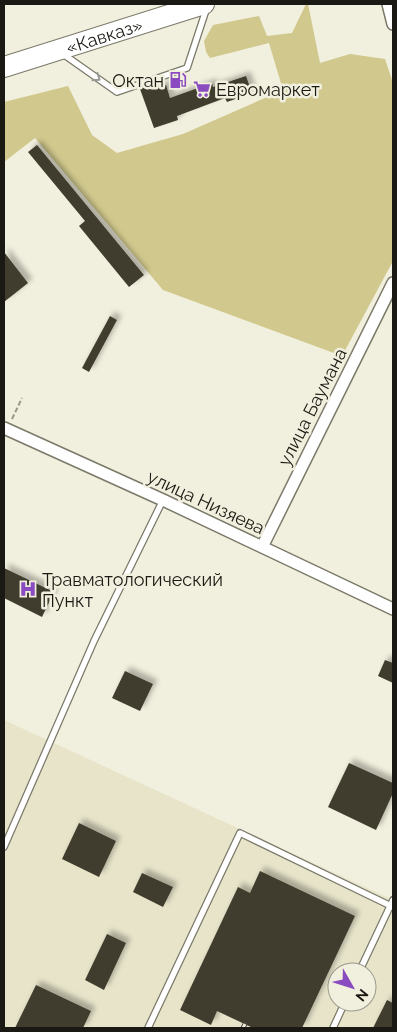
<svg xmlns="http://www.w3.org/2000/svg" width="397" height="1032" font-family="Raleway,sans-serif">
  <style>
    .built { fill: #e7e4ca; fill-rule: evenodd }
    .green { fill: #d0c88c }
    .building { fill: #403e2f; filter: url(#shadow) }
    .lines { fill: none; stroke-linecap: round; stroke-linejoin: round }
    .lane-casing { stroke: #7b7969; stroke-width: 8 }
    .street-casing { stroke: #7b7969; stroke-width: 14 }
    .highway-casing { stroke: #7b7969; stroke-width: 22 }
    .path { stroke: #9b998c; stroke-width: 2; stroke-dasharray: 5 2.5; stroke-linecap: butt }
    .lane { stroke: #fff; stroke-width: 5.5 }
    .street { stroke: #fff; stroke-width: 11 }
    .highway { stroke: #fff; stroke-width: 20 }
    .rail-casing { stroke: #434139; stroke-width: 5 }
    .rail { stroke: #f1efdd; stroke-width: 3; stroke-dasharray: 9; stroke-linecap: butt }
    .oneway { stroke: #989895 }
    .labels { text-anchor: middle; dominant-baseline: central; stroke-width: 5; stroke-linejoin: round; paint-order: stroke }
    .street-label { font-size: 18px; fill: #1a1913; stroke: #f1efdd }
    .poi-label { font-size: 18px; fill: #1a1913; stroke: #f1efdd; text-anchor: start }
  </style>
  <defs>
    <filter id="shadow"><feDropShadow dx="4.5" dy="-4.5" stdDeviation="2.5" flood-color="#0004"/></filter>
  </defs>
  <rect width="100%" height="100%" fill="#f1efdd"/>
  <path class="built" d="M4,720L393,900V1028H4ZM337,972H367V1002H337Z"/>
  <path class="green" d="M306,4H308L320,63L350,54L385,59L393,83V261L342,356L163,290L35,138L4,162V102L68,86L92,135L117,153L183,134L283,90L269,43L210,58L206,52L204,41L213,25L259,16L267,36L292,33Z"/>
  <path class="building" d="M246,76L252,93L227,102L225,98L177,116L178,120L154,128L140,89L157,83L158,88L166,85L170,98L212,83L213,87Z
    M37,145L144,275L129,287L79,226L85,221L28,152Z
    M4,252L28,283L4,302Z
    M110,316L117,320L89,372L82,368Z
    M4,568L54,592L42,617L4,598Z
    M385,660L393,663V683L378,676Z
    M125,671L153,684L140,711L112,698Z
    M349,763L393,783V793L376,830L328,807Z
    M79,823L116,841L99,877L62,859Z
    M260,871L355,916L302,1028H253L217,1011L211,1025L180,1010L238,887L250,893Z
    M142,873L173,887L163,907L133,892Z
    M107,934L126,943L104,990L85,980Z
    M36,985L91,1011L83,1028H15Z
    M387,1000L393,1003V1028H373Z"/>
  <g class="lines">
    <g class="lane-casing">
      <path id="lane" d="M63,54L117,92L187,68L207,7
        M4,847L94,641L163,500
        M359,972L393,900
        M148,1028L240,833L393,907
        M333,1028L345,1002"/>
    </g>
    <g class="street-casing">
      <path id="street" d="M388,4L393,24
        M4,428L163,500L393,609
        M262,547L393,283"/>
    </g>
    <g class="highway-casing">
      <g id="highway">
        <path id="s1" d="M4,67L204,4"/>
      </g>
    </g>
    <path class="path" d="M12,419L22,398"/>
    <use href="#lane" class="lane"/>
    <use href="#street" class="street"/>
    <use href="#highway" class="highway"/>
    <g class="rail-casing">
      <path id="rail" d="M243,1028L245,1024"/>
    </g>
    <use href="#rail" class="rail"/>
  </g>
  <defs><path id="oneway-chevron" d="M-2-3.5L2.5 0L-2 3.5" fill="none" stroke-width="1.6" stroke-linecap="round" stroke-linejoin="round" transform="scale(1.25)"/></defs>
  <use class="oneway" href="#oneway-chevron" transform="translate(97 78) rotate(35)"/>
  <defs>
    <g id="fuel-bare" transform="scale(1.35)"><path d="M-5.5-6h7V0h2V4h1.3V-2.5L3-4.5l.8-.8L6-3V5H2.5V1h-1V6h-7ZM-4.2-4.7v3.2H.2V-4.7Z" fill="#8a4bc0" stroke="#f1efdd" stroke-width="2.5" paint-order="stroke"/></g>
    <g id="supermarket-bare" transform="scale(1.35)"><path d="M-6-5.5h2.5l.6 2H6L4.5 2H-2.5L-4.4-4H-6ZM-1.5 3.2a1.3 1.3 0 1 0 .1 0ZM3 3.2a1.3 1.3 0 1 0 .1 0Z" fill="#8a4bc0" stroke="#f1efdd" stroke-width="2.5" paint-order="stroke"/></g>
    <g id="hospital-bare" transform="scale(1.35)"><path d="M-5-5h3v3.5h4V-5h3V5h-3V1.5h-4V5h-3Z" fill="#8a4bc0" stroke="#f1efdd" stroke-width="2.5" paint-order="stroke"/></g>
  </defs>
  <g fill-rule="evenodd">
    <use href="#fuel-bare" x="178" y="80"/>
    <use href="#supermarket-bare" x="202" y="89"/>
    <use href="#hospital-bare" x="28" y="589"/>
  </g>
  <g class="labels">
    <g class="street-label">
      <text stroke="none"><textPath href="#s1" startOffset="105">«Кавказ»</textPath></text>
      <text transform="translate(312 407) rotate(-63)">улица Баумана</text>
      <text transform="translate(206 502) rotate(25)">улица Низяева</text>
    </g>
    <g class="poi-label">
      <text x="164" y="80" text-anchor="end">Октан</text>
      <text x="216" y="89">Евромаркет</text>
      <text x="42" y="579">Травматологический<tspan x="42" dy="21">Пункт</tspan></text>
    </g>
  </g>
  <rect width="397" height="1032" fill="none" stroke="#1a1913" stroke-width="10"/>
  <g transform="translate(352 987) rotate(129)"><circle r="24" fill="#f1efdd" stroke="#9b998c"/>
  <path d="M0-4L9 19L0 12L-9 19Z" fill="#8a4bc0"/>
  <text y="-8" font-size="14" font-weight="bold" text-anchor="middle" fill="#1a1913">N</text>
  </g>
</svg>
